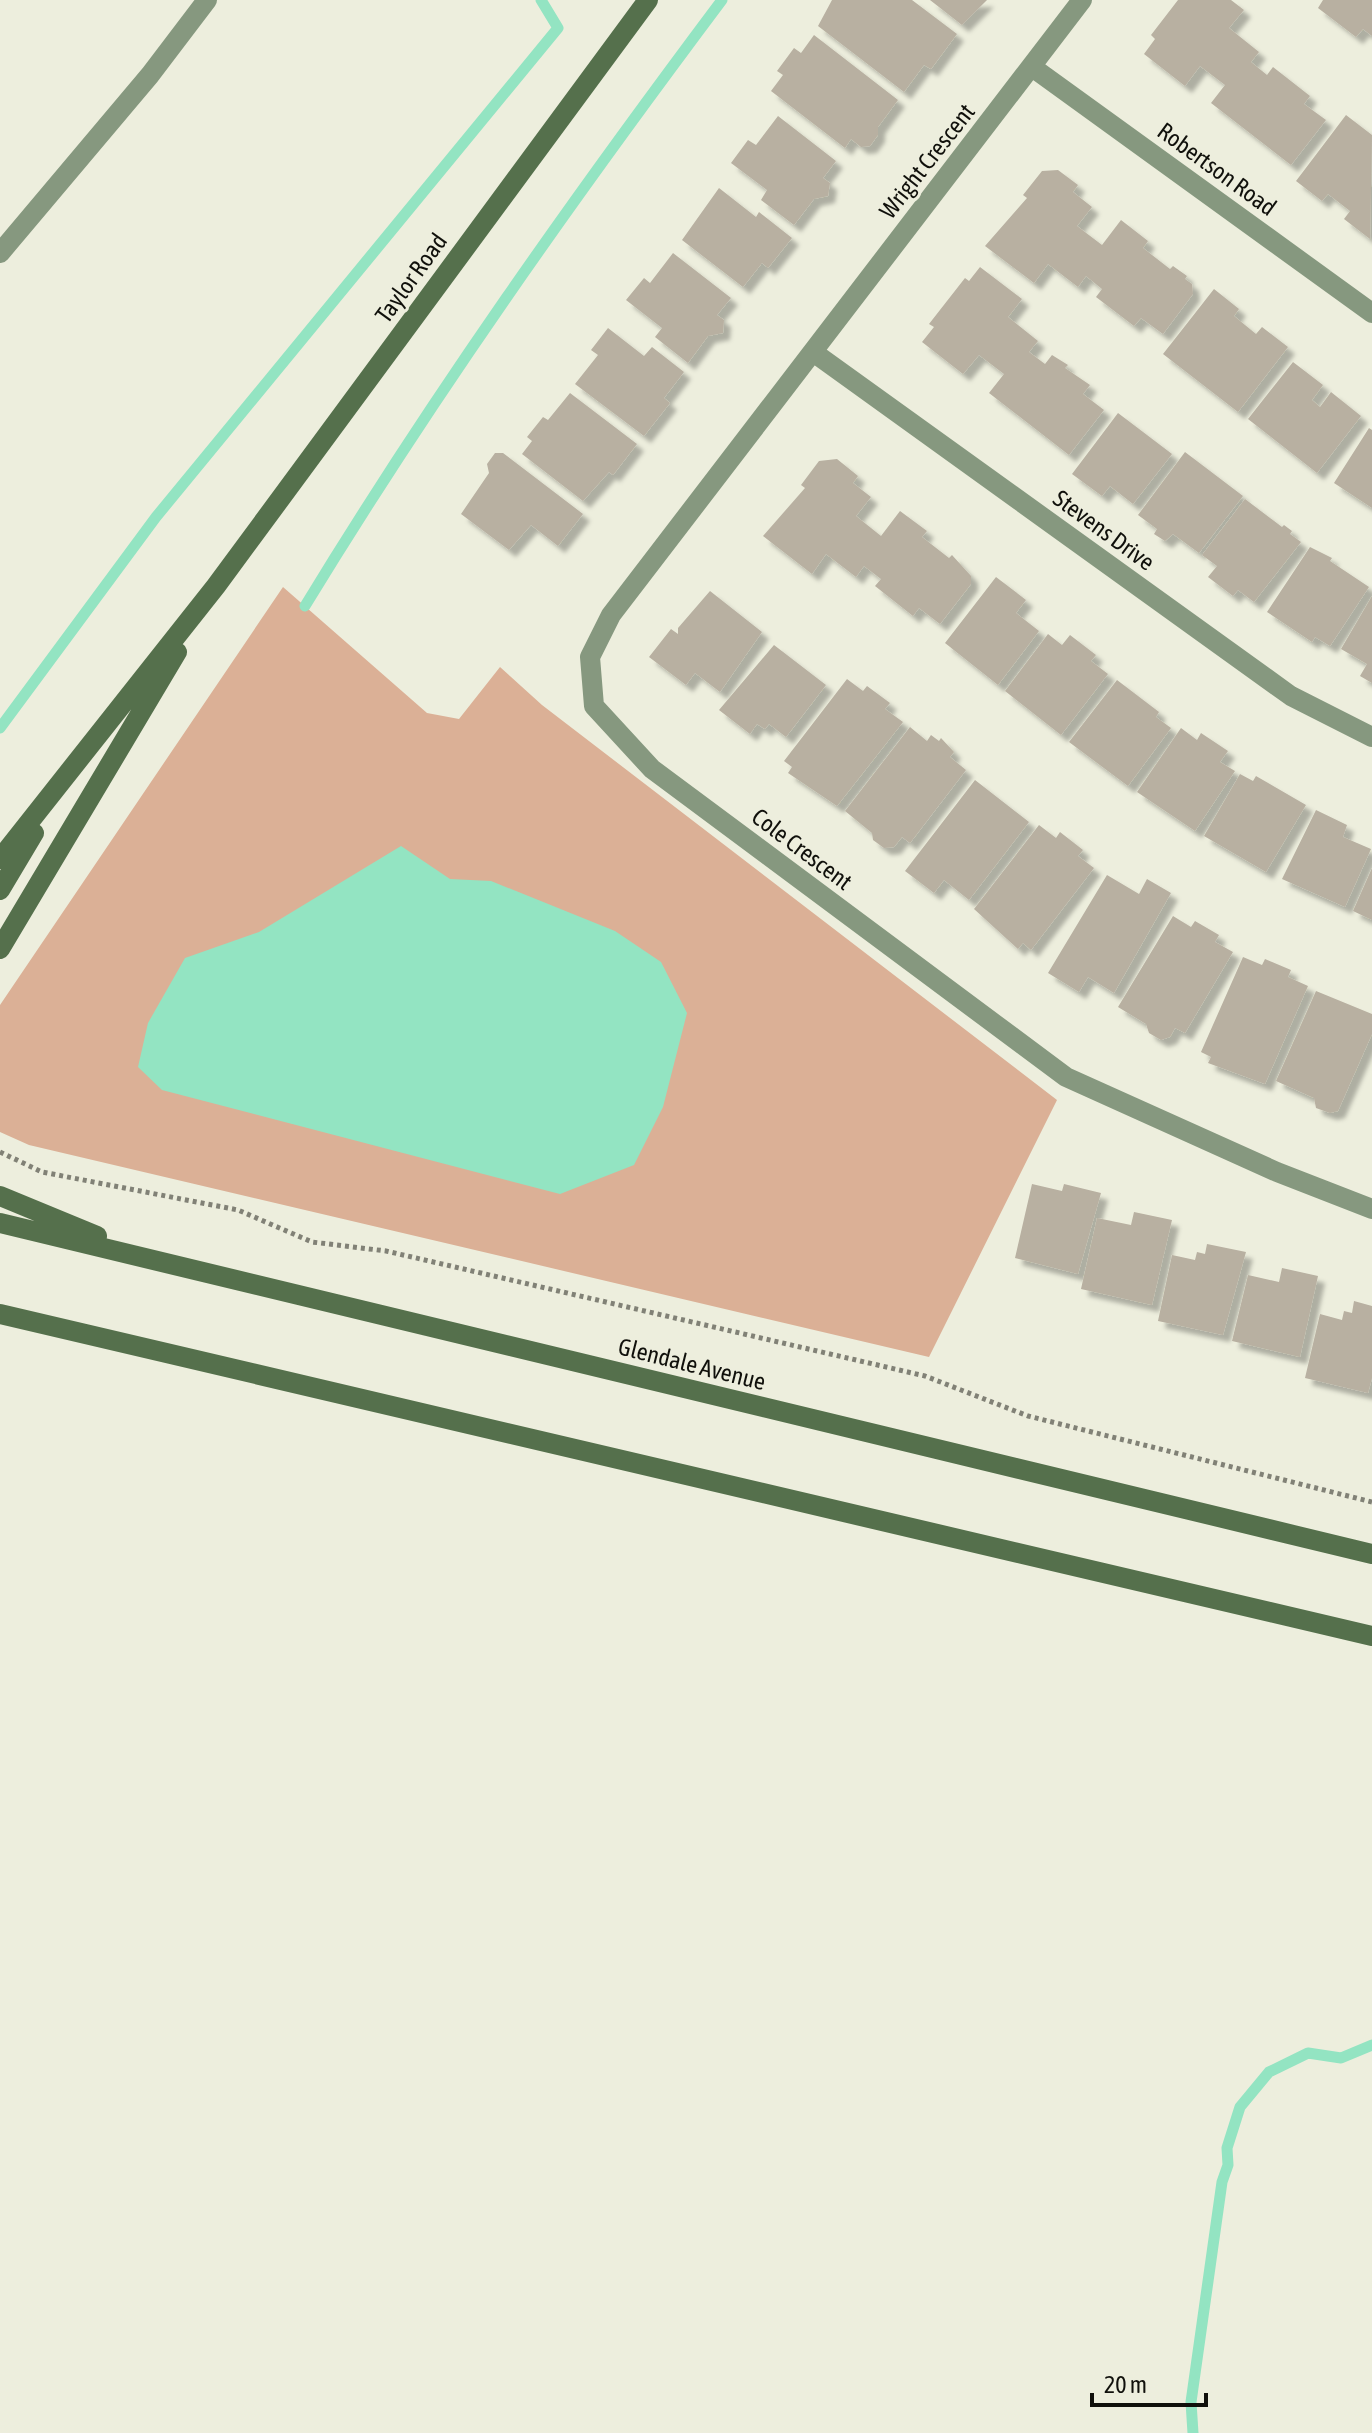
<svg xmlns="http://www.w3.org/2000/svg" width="1372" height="2433" font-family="'Asap Condensed',sans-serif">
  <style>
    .green { fill: #dbb096 }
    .water { fill: #93e4c2 }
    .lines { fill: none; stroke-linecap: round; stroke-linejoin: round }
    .stream { stroke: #93e4c2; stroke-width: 11 }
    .building { fill: #b8b0a1; filter: url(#shadow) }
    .path { stroke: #818176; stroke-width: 5; stroke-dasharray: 4 4; stroke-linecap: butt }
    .service { stroke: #86987f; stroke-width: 20 }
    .minor { stroke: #86987f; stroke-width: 20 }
    .secondary { stroke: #55704c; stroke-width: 20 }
    .labels { text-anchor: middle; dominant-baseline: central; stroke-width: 6; stroke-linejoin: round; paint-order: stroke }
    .street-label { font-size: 24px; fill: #10100b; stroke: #edeedd }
  </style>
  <defs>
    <filter id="shadow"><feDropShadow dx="7" dy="7" stdDeviation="2" flood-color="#0004"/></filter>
  </defs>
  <rect width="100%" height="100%" fill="#edeedd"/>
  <path class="green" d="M283,587L427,713L459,719L500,667L542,705L1057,1100L929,1357L29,1145L0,1132V1005Z"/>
  <path class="water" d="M401,846L450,879L491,881L615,931L661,962L687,1013L663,1107L634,1165L560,1194L162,1090L138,1067L148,1023L185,958L259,932Z"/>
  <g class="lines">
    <path class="stream" d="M305,606C433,396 575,196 722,0
      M0,728L156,517L558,28L541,0
      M1193,2433L1191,2402L1222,2182L1228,2165L1227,2148L1240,2107L1269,2072L1308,2053L1341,2058L1372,2045"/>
  </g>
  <path class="building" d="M832,0H912L957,34L931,69L924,65L904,92L818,26Z
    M930,0H987L962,25Z
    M1178,0H1231L1244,10L1229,28L1259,52L1251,62L1267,75L1273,67L1310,96L1304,104L1326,120L1291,165L1211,103L1225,85L1200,66L1185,86L1144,54L1155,39L1151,35Z
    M1323,0H1372V36L1363,29L1356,37L1318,8Z
    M814,35L898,100L878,127V135L870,146L861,147L851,139L845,148L771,91L783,75L777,71L794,48L801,53Z
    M1346,115L1372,135L1370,239L1344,219L1350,211L1328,194L1322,201L1296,181Z
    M778,116L836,161L823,178L830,183L828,196L814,199L794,225L761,200L767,190L731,163L748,140L756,145Z
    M1058,170L1078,185L1073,192L1092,207L1077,226L1102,245L1121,220L1148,241L1143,248L1170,269L1173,266L1187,276L1185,279L1192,284L1193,294L1163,334L1141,318L1134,326L1096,297L1102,289L1086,276L1078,287L1048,264L1034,283L985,246L1027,198L1023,195L1042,171Z
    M719,188L756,217L759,212L792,238L768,268L762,263L743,287L682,240Z
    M673,253L731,298L717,315L724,320L723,333L708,336L688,363L655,337L662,328L626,300L644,278L650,283Z
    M980,267L1022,299L1008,317L1038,341L1029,352L1045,364L1052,355L1068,365L1065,368L1090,385L1083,394L1104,410L1069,455L989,393L1004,374L979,355L963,374L922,342L934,327L929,324L965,278L969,281Z
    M1214,289L1239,309L1234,316L1256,334L1262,327L1288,347L1238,412L1163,354Z
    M608,328L644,356L652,347L684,372L664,398L670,403L644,436L575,384L598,355L591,350Z
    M1293,362L1323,385L1312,400L1320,407L1331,392L1361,416L1317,473L1248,419Z
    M570,393L637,444L613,475L609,472L583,501L522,454L532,441L527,437L543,417L548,420Z
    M1118,413L1172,454L1133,504L1110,486L1102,496L1072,474Z
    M1369,428L1372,430V508L1334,483Z
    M1185,452L1243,496L1199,553L1173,534L1165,541L1154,534L1157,529L1138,515Z
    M495,453H503L583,514L558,546L531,525L509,550L461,514L489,473L487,464Z
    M837,459L858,476L853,483L871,497L856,516L881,536L900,511L927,531L922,537L949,558L952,555L971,576V584L940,624L919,608L913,616L875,586L881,579L864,566L856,577L826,554L812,574L763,536L805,488L801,485L819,461Z
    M1245,499L1282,527L1284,525L1292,531L1290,534L1301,542L1254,602L1238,590L1233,596L1208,577L1217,566L1202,555Z
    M1310,547L1332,558L1330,561L1369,587L1330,646L1315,637L1312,642L1267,612Z
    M996,577L1026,600L1016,613L1039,631L998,685L945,643Z
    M710,591L762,632L720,692L695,673L686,685L649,657L671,629L678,634V628Z
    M1372,596V683L1360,676L1367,664L1341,649Z
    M1048,634L1062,645L1070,635L1096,655L1091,661L1108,674L1061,735L1005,691Z
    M774,645L826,685L786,737L769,724L765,729L757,724L750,734L719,710Z
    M847,679L863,691L867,686L890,703L885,709L903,722L837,806L788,773L792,767L784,761Z
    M1117,680L1159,712L1156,717L1171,728L1128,786L1069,742Z
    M910,727L927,741L931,735L939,741L941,738L954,752L950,757L966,770L910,843L902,837L894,847L884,848L873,840L872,833L845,811Z
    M1181,728L1197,740L1201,733L1228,751L1220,762L1235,771L1195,831L1137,792Z
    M1240,774L1253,781L1256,776L1306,805L1266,872L1204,836Z
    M975,780L1029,822L969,900L944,880L934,893L905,871Z
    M1316,810L1347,825L1343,837L1371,849L1345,907L1282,879Z
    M1039,825L1056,838L1060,832L1083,850L1078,856L1094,868L1031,950L1023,943L1018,949L974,909Z
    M1372,868V920L1353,911Z
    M1107,875L1139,894L1147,879L1171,893L1114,993L1088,977L1079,992L1048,973Z
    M1173,916L1191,927L1195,921L1219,935L1215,942L1233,952L1185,1033L1175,1028L1170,1037L1161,1040L1149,1033L1146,1024L1118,1007Z
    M1243,957L1262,965L1265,959L1291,970L1288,977L1308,986L1265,1084L1208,1063L1211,1057L1201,1052Z
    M1316,991L1372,1014V1034L1338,1111L1330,1113L1316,1108L1314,1098L1276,1081Z
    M1032,1184L1062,1191L1064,1184L1101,1193L1078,1274L1015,1258Z
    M1134,1212L1172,1220L1152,1305L1081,1289L1097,1218L1131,1225Z
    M1207,1244L1246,1252L1223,1335L1158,1321L1172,1255L1195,1260L1197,1252L1205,1254Z
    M1282,1268L1318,1276L1300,1357L1232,1341L1248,1275L1279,1282Z
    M1354,1301L1372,1306V1378L1368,1393L1305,1378L1320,1314L1342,1320L1344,1311L1352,1313Z"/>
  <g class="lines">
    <path class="path" d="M0,1152L42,1172L238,1210L312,1242L386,1251L925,1376L1028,1416L1372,1502"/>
    <path class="service" d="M0,253L150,75L207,0"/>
    <path class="minor" d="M1082,0L611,615L590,657L594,706L652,769L1066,1077L1277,1172L1372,1209
      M1032,67L1372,313
      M813,352L1291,696L1372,737"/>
    <path class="secondary" d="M0,859L216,586L648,0
      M0,890L34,833
      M0,949L177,652
      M0,1196L97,1236
      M0,1223L1372,1554
      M0,1314L1372,1636"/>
  </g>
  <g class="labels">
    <g class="street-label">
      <text transform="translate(927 161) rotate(-52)">Wright Crescent</text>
      <text transform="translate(1217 169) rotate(36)">Robertson Road</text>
      <text transform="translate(411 278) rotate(-54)">Taylor Road</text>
      <text transform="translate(1104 530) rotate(36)">Stevens Drive</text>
      <text transform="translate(802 849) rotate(37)">Cole Crescent</text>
      <text transform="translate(692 1364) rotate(14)">Glendale Avenue</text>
    </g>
  </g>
  <path d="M1092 2393v12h114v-12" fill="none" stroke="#10100b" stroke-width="4"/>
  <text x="1104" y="2393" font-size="24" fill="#10100b" stroke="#edeedd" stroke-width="6" paint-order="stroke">20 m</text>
</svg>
